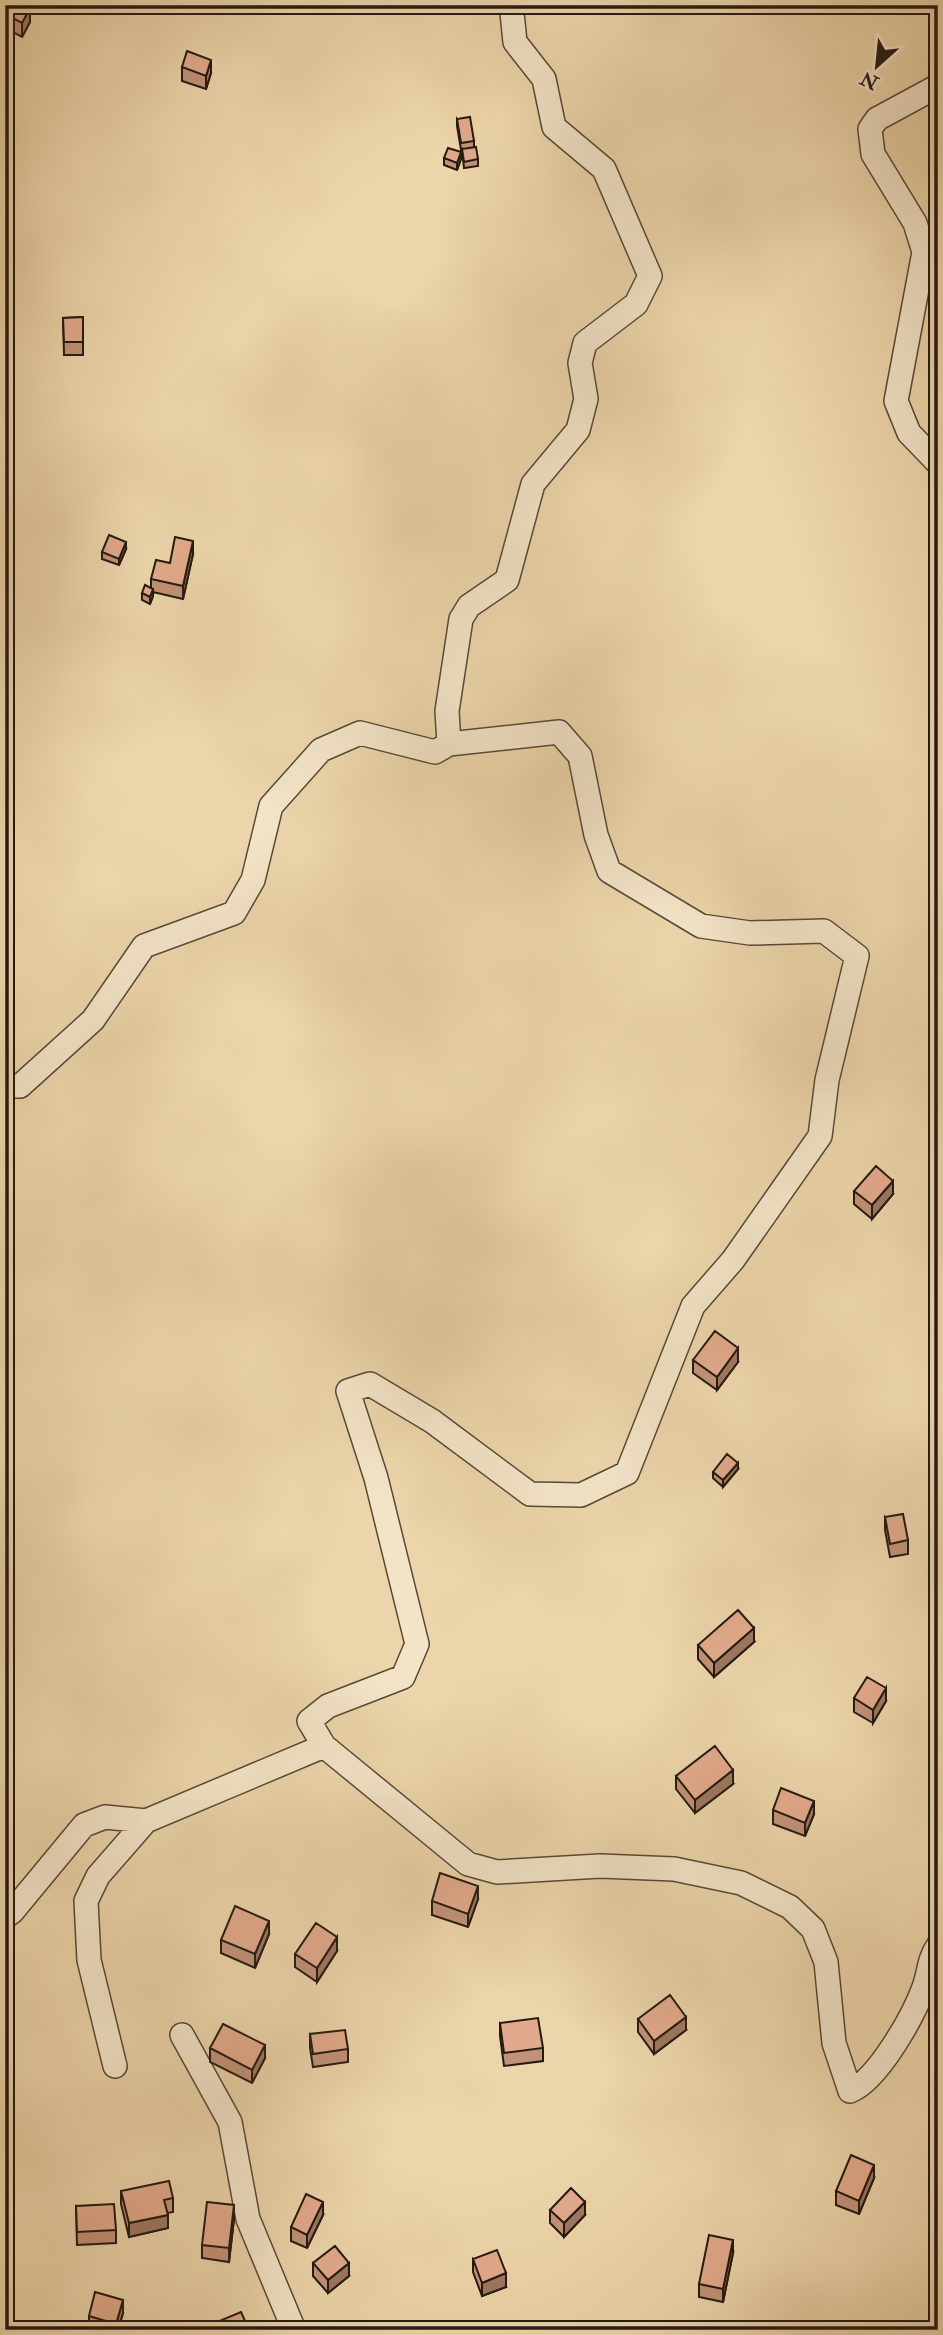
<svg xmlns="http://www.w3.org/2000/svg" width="943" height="2335" font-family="'IM FELL Double Pica',serif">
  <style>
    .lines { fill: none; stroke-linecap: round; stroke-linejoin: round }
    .street-casing { stroke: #574938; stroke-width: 26 }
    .street { stroke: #f3e4c8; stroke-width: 23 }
    .wall { fill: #c29278; stroke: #251a12; stroke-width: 2 }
    .shaded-wall { fill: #9e7762; stroke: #251a12; stroke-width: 2 }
    .building { fill: #e2aa8c; stroke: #251a12; stroke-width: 2 }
  </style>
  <rect width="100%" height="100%" fill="#ecd5aa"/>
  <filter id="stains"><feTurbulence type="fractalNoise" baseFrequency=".00286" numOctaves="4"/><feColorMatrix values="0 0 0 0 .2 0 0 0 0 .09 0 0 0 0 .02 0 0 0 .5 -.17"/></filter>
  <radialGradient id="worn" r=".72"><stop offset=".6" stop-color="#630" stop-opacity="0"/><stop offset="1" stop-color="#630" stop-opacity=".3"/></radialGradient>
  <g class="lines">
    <g class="street-casing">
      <path id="street" d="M938,86L877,119L870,129L873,154L915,223L924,252L896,401L909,433L938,463
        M449,744L447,711L461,619L469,606L507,580L533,484L578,430L586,399L580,363L585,343L636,304L650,276L604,169L554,127L544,79L515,42L512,13L516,5
        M5,1086H20L93,1020L144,946L234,913L253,880L271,806L321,750L360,733L435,752L449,744L559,732L580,756L596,835L609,871L701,926L750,933L824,931L857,956L827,1080L820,1136L733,1260L693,1306L627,1473L581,1495L530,1494L432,1421L370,1384L348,1391L376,1478L417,1644L403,1677L328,1706L309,1721L324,1746L468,1864L497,1872L600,1866L674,1869L741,1883L790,1907L813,1929L826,1962L834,2043L850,2091C878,2080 914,2015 924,1987C930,1971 928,1961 938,1946
        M5,1917L12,1912L84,1825L105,1817L146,1821
        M182,2035L230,2122L248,2219L294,2330
        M115,2066L89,1960L86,1901L98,1876L146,1821L324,1746"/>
    </g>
    <use href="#street" class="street"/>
  </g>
  <path class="wall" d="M5,5L30,22L22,37L5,28Z
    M182,67L211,73L206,89L182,81Z
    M457,119L474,141V148L478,159V166L464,168L462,149L461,150L457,126Z
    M444,158L461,159L457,170L444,165Z
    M83,317V355H64L63,318Z
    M126,549L119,565L102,559V552Z
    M193,554L183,599L153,592V596L150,604L142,600V593L151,588V579L170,563Z
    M938,1109V1144L930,1140V1127Z
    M854,1191L893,1194L872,1219L854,1204Z
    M693,1360L738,1362L717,1390L693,1373Z
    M738,1469L723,1487L713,1478V1472Z
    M885,1517L908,1540V1554L890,1557L885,1530Z
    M754,1642L714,1677L698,1659V1645Z
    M854,1698L886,1701L873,1723L854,1712Z
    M676,1776L733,1784L695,1813L676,1789Z
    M773,1810L814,1814L805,1836L773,1824Z
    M478,1899L468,1927L432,1915V1901Z
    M269,1934L255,1968L221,1953V1940Z
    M337,1951L317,1982L295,1967V1954Z
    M638,2019L686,2030L654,2054L638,2032Z
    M500,2023L543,2048V2061L504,2066L500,2036Z
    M310,2034L348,2049V2062L313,2067L310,2048Z
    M210,2048L265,2058L252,2083L210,2062Z
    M938,2148V2181L929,2169V2155Z
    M874,2178L859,2214L836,2205V2191Z
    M121,2191L173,2198V2212L167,2213L168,2228L129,2237L121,2204Z
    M76,2206L116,2230V2243L77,2245Z
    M550,2210L585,2215L564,2237L550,2223Z
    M323,2215L307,2248L291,2241V2227Z
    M234,2219L229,2262L202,2258V2245Z
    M733,2253L723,2302L699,2297V2284Z
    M473,2259L506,2287L482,2296L473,2272Z
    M313,2263L349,2276L328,2293L313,2276Z
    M123,2313L118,2330H89V2316Z"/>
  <path class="shaded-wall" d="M30,8V22L22,37V23Z
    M211,60V73L206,89V76Z
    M461,152V159L457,170V163Z
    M193,541V554L183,599V586Z
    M126,542V549L119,565V559Z
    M153,589V596L150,604V597Z
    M893,1181V1194L872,1219V1205Z
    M738,1348V1362L717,1390V1377Z
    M738,1463V1469L723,1487V1480Z
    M754,1628V1642L714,1677V1663Z
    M886,1688V1701L873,1723V1710Z
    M733,1770V1784L695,1813V1800Z
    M814,1801V1814L805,1836V1823Z
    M478,1886V1899L468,1927V1914Z
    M269,1921V1934L255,1968V1954Z
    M337,1937V1951L317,1982V1968Z
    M686,2017V2030L654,2054V2041Z
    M265,2045V2058L252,2083V2070Z
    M874,2165V2178L859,2214V2201Z
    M323,2202V2215L307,2248V2235Z
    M585,2202V2215L564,2237V2223Z
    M234,2205V2219L229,2262V2248Z
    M168,2215V2228L129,2237V2223Z
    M733,2240V2253L723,2302V2289Z
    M349,2263V2276L328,2293V2280Z
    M506,2273V2287L482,2296V2283Z
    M123,2300V2313L118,2330H116V2324Z"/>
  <path class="building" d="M5,5H24L30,8L22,23L5,14Z
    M187,51L211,60L206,76L182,67Z
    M470,117L474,141L461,143L457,119Z
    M476,147L478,159L464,162L462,149Z
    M448,148L461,152L457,163L444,158Z
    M83,317V342H64L63,318Z
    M109,535L126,542L119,559L102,552Z
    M175,537L193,541L183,586L151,579L156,560L170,563Z
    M145,585L153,589L150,597L142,593Z
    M938,1109V1130L930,1127Z
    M876,1166L893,1181L872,1205L854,1191Z
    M715,1331L738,1348L717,1377L693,1360Z
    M727,1454L738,1463L723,1480L713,1472Z
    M903,1514L908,1540L890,1544L885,1517Z
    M738,1610L754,1628L714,1663L698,1645Z
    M867,1677L886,1688L873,1710L854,1698Z
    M715,1746L733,1770L695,1800L676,1776Z
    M781,1788L814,1801L805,1823L773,1810Z
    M440,1873L478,1886L468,1914L432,1901Z
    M235,1906L269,1921L255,1954L221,1940Z
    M316,1923L337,1937L317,1968L295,1954Z
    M670,1995L686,2017L654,2041L638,2019Z
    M538,2018L543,2048L504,2053L500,2023Z
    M223,2024L265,2045L252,2070L210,2048Z
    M345,2030L348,2049L313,2054L310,2034Z
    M938,2148V2167L929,2155Z
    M851,2155L874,2165L859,2201L836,2191Z
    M169,2181L173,2198L164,2200L168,2215L129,2223L121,2191Z
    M571,2188L585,2202L564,2223L550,2210Z
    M306,2194L323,2202L307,2235L291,2227Z
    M207,2202L234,2205L229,2248L202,2245Z
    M114,2204L116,2230L77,2232L76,2206Z
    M709,2235L733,2240L723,2289L699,2284Z
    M335,2246L349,2263L328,2280L313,2263Z
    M497,2250L506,2273L482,2283L473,2259Z
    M95,2292L123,2300L116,2324L89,2316Z
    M241,2312L249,2330H214L212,2324Z"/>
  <rect width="943" height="2335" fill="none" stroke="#ecd5aa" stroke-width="28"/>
  <rect x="7" y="7" width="929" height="2321" fill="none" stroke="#251a12" stroke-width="3.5"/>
  <rect x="14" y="14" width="915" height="2307" fill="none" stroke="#251a12" stroke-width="2"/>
  <g transform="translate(877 66) rotate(207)" stroke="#f3e4c8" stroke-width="5" paint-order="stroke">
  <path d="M0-5L12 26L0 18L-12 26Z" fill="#251a12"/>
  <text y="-10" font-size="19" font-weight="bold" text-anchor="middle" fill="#251a12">N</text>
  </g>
  <rect width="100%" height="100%" filter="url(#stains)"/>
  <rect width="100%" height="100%" fill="url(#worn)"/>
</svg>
